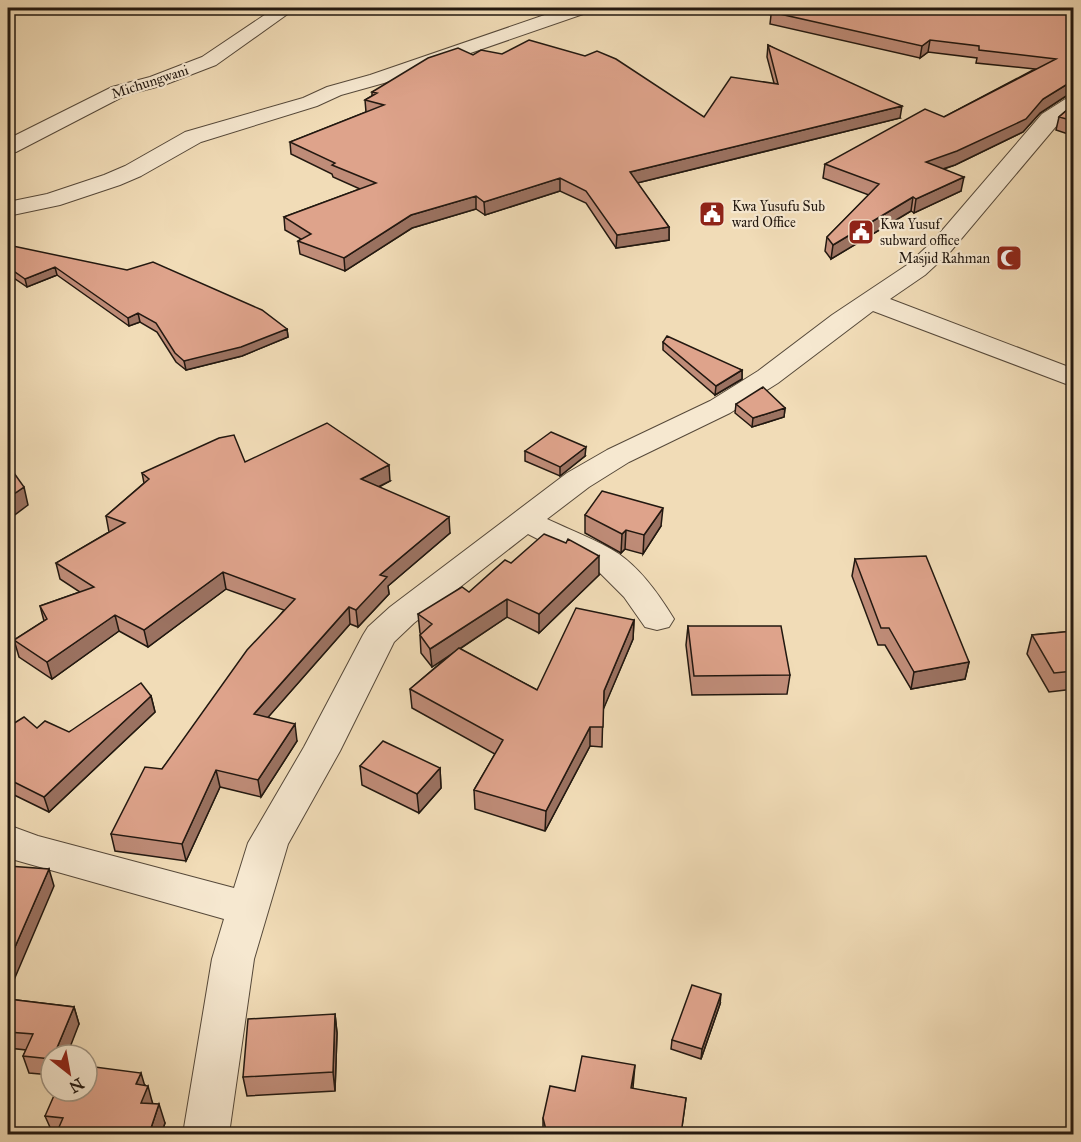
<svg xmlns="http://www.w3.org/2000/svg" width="1081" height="1142" font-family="'IM FELL Great Primer',serif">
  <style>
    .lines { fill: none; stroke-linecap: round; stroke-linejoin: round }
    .minor-casing { stroke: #56493a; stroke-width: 2 }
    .minor { fill: #f6e8d0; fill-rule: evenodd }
    .wall { fill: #bf8c78; stroke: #221810; stroke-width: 1.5 }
    .shaded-wall { fill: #9b7261; stroke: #221810; stroke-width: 1.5 }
    .building { fill: #dea38b; stroke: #221810; stroke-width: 1.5 }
    .labels { text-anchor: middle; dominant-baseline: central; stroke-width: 4.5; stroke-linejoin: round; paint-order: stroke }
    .far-street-label { font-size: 14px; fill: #221810; stroke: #f6e8d0 }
    .far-poi-label { font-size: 14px; fill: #221810; stroke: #f6e8d0; text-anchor: start }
  </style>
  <rect width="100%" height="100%" fill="#f1dcb7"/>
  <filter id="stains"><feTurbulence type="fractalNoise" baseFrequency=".00333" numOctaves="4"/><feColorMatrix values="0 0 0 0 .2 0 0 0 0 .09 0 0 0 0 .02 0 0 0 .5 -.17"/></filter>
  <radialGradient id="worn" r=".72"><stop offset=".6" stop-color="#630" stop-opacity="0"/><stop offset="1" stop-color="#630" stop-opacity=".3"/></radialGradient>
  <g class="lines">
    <g class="minor-casing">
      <path id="minor" d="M275,8H296L216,65L164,85L126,95L16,152L8,154V139L112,87L150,77L202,57Z
        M565,8H591L589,12L384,83L341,95L317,106L201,142L141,176L120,185L60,205L8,216V202L47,194L104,175L125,166L185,132L303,98L327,87L370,75Z
        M1074,96V112L1058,124L951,251L925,275L890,299L1074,369V387L873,311L778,383L730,413L629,462L589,487L547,519C570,530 598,540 619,554C642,570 660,596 674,619L669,627L657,630L645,627L624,597L596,569L528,534L414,623L394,642L340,751L288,844L254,959L229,1134H183L212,959L224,919L15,860L8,857V825L38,836L234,888L248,843L304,747L363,635L368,627L390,607L567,473L607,450L710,401L758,371L832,315L907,265L933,241L1042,114L1067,98Z"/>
    </g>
    <use href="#minor" class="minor"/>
  </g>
  <path class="wall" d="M769,8H1074V95L1066,96L1040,113L1023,132L955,165L944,169L961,191L914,213L911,211L831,259L825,251L827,237L869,195L823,178L825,164L944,117L1035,69L976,63L977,58L928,52L920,58L770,24L771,15L769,14Z
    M768,45L900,118L637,183L669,227V240L616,248L586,203L560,191L485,215L476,209L412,228L345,271L300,254L298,241L301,239L285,230L284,217L360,189L333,177L332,174L291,154L290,142L366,112L365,100L372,96V92L473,55L704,117L774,83L767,57Z
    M1074,104V136L1056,130L1059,117Z
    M8,245L287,329L288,337L242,356L186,370L176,362L157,332L140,322L129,326L57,275L27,287L8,274Z
    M663,342L742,370V379L715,395L663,350Z
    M736,404L785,408L784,417L752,427L735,413Z
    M525,451L585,456L560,476L525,461Z
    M245,462L390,481L379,487L450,533L388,586L389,594L358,627L350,624L268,717L297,741L261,797L220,787L186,861L115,851L111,834L162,769L284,610L226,589L148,647L119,631L52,679L19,657L14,640L44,621L40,606L80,592L60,579L56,563L109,532L106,516L144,483L142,473Z
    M585,515L661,526L643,554L625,549L621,553L585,533Z
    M855,559L969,662L965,679L911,689L885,645H878L852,576Z
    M599,575L539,633L507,617L460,649L537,690L634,620L633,639L603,709L602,747L590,746L545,831L475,809L474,790L495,754L412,708L410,689L451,654L432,667L421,653L420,635L421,634L420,633L418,614L469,592Z
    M688,626L790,675L787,694L692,695L686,645Z
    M1074,631V689L1049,692L1027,654L1032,635Z
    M151,696L155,712L49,812L8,792V727L37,728L69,732Z
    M360,766L440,768L441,788L419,813L362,785Z
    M8,999L74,1007L79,1024L51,1055V1075L29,1073L23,1056L26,1050L8,1048Z
    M720,1004L701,1059L671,1049L672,1040Z
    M335,1014L337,1033L335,1091L247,1096L243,1077Z
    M145,1085L153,1104L165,1123L161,1134H53L45,1116Z
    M633,1089L686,1098L681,1134H543V1118L575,1091Z"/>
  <path class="shaded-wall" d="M930,40L928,52L920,58L922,46Z
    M1074,82V95L1066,96L1040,113L1023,132L955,165L924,175L926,162L1043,99L1069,83Z
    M902,106L900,118L629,185L630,172Z
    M964,177L961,191L914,213L916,199Z
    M560,178V191L485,215L484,202Z
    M476,196V209L412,228L345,271L344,258L411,215Z
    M913,197L911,211L831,259L833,245Z
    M669,227V240L616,248L617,235Z
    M55,267L57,275L27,287L25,279Z
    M138,313L140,322L129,326L128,318Z
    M287,329L288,337L242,356L186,370L184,361Z
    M742,370V379L715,395L716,386Z
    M785,408L784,417L752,427L753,418Z
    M586,447L585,456L560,476V467Z
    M389,465L390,481L362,495L361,479Z
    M24,487L28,505L8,520V498Z
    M663,508L661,526L643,554L644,535Z
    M449,517L450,533L388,586L389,594L358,627L356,610L380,575Z
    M626,530L625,549L621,553L622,534Z
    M599,556V575L539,633V614Z
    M223,572L226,589L148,647L144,630Z
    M507,599V617L432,667L430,649Z
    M349,607L350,624L256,731L254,714Z
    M115,615L119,631L52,679L47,662Z
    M634,620L633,639L603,710L604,691Z
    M969,662L965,679L911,689L914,672Z
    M151,696L155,712L49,812L44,797Z
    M295,724L297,741L261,797L258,780Z
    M590,727V746L545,831L546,811Z
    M440,768L441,788L419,813L417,794Z
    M216,770L220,787L186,861L182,844Z
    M49,869L54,886L8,994V963Z
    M721,994L720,1004L701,1059L702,1049Z
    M74,1007L79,1024L67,1055H54Z
    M335,1014L337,1033L335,1091L333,1072Z
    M635,1065L633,1088L629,1111L631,1088Z
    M141,1073L146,1090L148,1086L153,1105L147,1121L136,1084Z
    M159,1104L165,1123L161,1134H149Z"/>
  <path class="building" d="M775,8H1074V82L1069,83L1043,99L1026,119L957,151L926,162L964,177L916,199L913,197L833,245L827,237L879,184L825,164L925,109L944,117L1056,59L979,50V46L930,40L922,46L771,12Z
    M529,40L585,56L597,51L616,59L704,117L731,77L778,84L768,45L902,106L630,172L669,227L617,235L586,191L560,178L484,202L476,196L411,215L344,258L298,241L311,234L284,217L376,183L332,165L335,163L290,142L384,105L365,100L377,93L372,92L428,58L458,48L473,55L481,50L502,54Z
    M1074,104V121L1059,117Z
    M8,245L127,270L153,262L262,310L287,329L241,347L184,361L175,353L156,323L138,313L128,318L55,267L25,279L8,267Z
    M667,336L742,370L716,386L663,342Z
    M763,387L785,408L753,418L736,404Z
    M327,423L389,465L361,479L449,517L380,575L387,577L356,610L349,607L254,714L295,724L258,780L216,770L182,844L111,834L145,767L162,769L247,650L295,599L223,572L144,630L115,615L47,662L14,640L47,619L40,606L94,587L56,563L125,523L106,516L149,479L142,473L219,438L234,435L245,462Z
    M551,432L586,447L560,467L525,451Z
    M9,466L24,487L8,498V467Z
    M602,491L663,508L644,535L626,530L622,534L585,515Z
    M544,534L566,543L568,539L599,556L539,614L507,599L430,649L420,635L432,624L418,614L462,587L469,592L505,560L511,563Z
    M926,556L969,662L914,672L889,628H881L855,559Z
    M576,608L634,620L604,691L603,727H590L546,811L474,790L503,740L410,689L459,648L537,690Z
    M688,626H781L790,675L694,676Z
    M1074,631V671L1054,673L1032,635Z
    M141,683L151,696L44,797L8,779V727L24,717L37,728L45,721L69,732Z
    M383,741L440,768L417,794L360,766Z
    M8,866L49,869L8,963Z
    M692,985L721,994L702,1049L672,1040Z
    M8,999L74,1007L54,1055H51V1059L23,1056L33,1034L8,1032Z
    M335,1014L333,1072L243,1077L248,1019Z
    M582,1056L635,1065L631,1088L686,1098L681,1134H547L543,1118L550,1086L575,1091Z
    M87,1066L141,1073L136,1084L148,1086L141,1103L159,1104L149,1134H56L63,1118L45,1116L56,1091H87Z"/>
  <defs>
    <g id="civic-square" transform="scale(1.35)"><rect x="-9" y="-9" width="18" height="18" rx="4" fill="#8f2418" stroke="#f6e8d0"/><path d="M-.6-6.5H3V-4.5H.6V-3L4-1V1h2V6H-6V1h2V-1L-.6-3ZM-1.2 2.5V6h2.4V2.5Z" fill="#fff"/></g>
    <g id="mosque-square" transform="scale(1.35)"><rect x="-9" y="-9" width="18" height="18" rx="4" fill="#8f2418" stroke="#f6e8d0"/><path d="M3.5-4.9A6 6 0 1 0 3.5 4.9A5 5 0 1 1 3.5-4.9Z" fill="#fff"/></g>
  </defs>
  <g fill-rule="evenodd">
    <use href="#civic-square" x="712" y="214"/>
    <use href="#civic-square" x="861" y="232"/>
    <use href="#mosque-square" x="1009" y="258"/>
  </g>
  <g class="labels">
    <g class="far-street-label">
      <text transform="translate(150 82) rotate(-18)">Michungwani</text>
    </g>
    <g class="far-poi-label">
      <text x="732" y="206">Kwa Yusufu Sub<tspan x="732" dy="16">ward Office</tspan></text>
      <text x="880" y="224">Kwa Yusuf<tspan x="880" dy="16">subward office</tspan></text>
      <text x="990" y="258" text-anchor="end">Masjid Rahman</text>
    </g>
  </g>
  <rect width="1081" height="1142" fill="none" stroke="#f1dcb7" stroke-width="30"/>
  <rect x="9" y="9" width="1063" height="1124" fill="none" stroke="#221810" stroke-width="3"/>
  <rect x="15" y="15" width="1051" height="1112" fill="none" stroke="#221810" stroke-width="1.5"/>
  <g transform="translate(69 1073) rotate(149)"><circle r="28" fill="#f6e8d0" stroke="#a19583" stroke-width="1.5"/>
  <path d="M0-4.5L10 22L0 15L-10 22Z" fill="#8f2418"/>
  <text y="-9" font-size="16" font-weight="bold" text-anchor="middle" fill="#221810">N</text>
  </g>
  <rect width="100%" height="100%" filter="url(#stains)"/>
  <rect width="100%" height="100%" fill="url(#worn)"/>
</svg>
